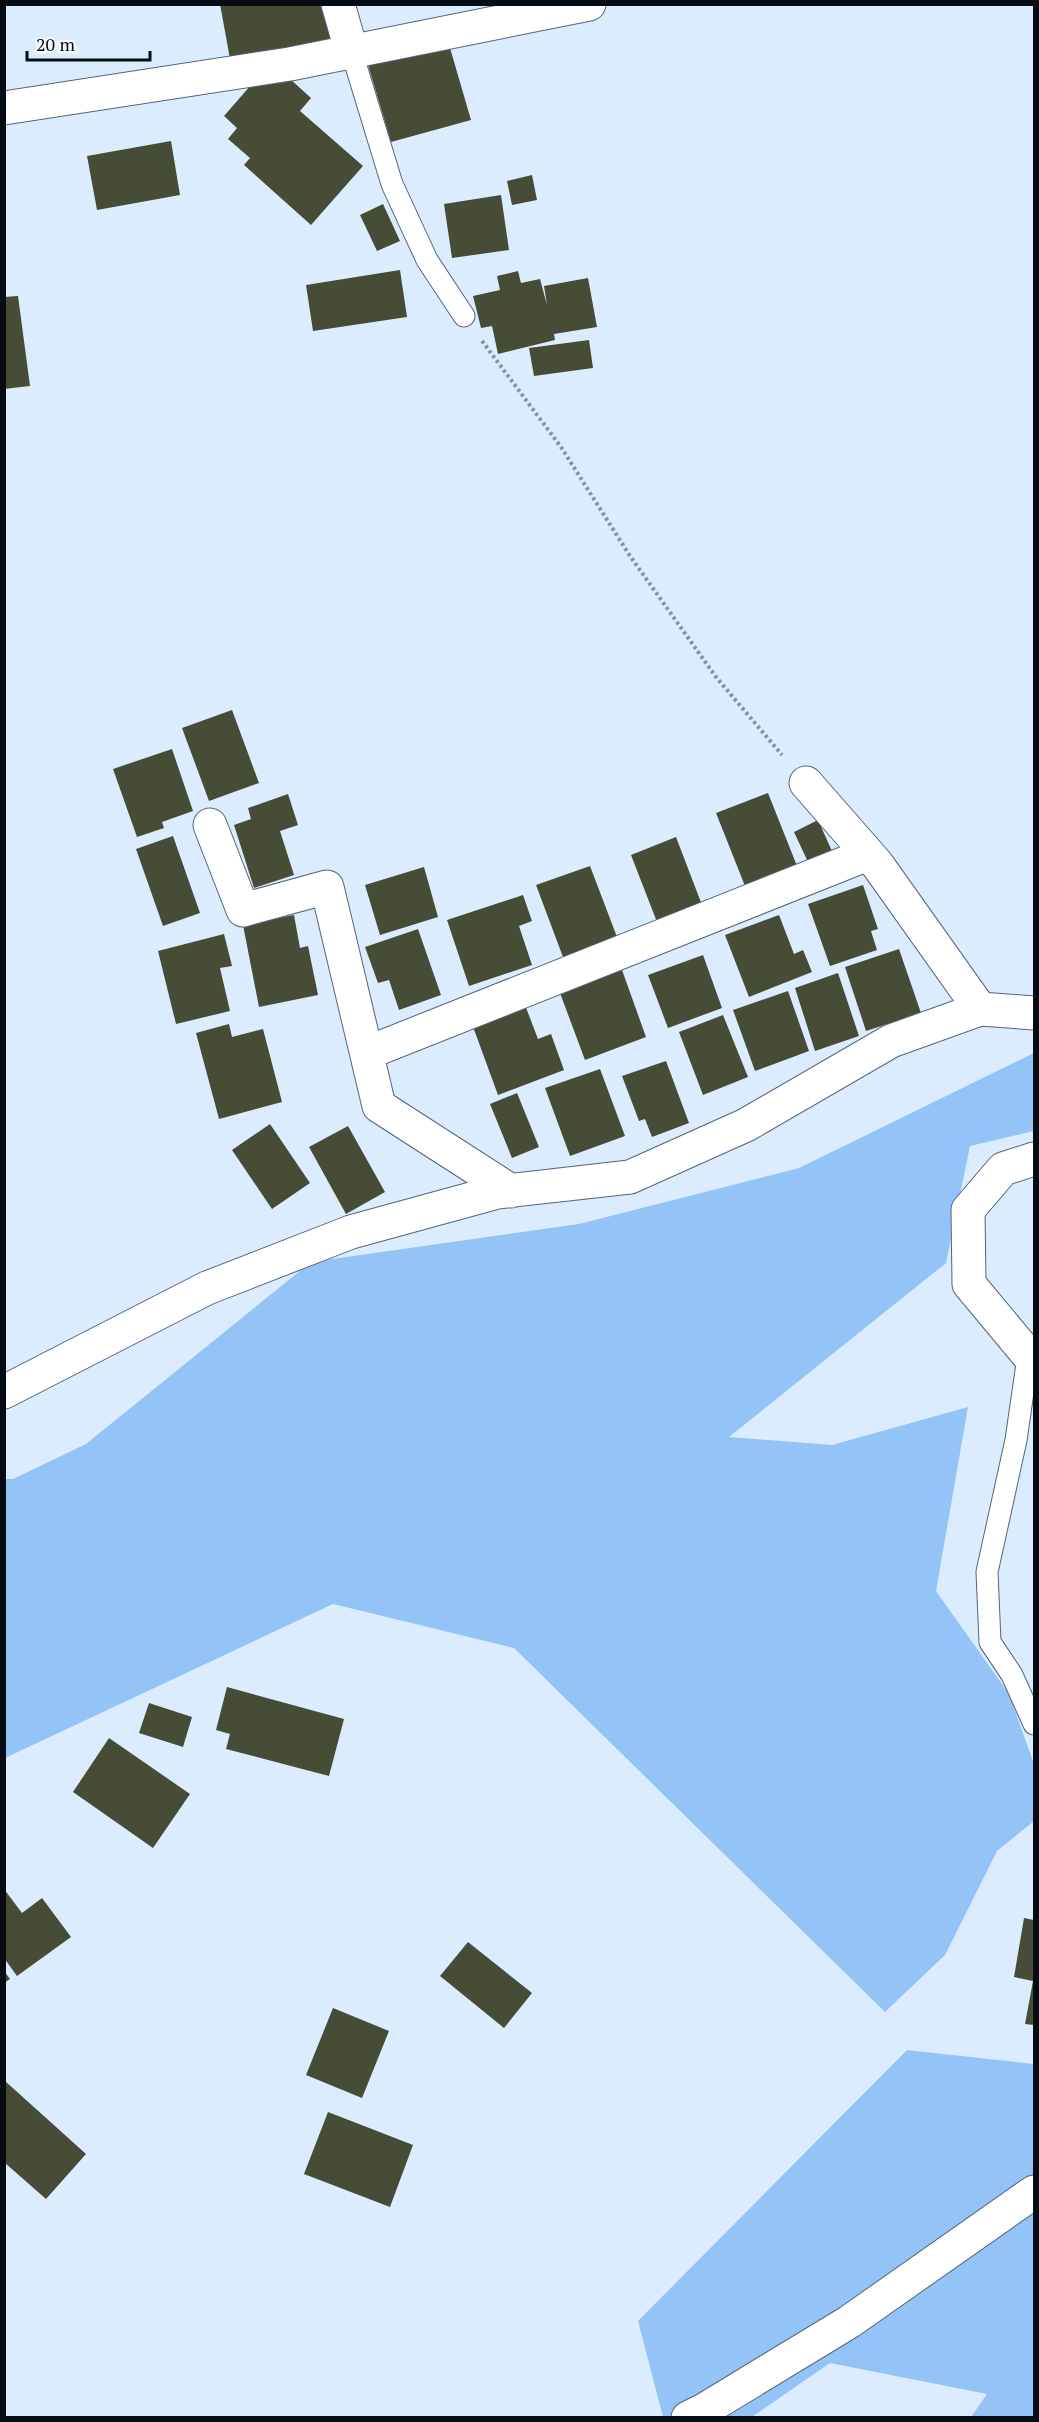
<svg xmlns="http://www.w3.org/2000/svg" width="1039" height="2422" font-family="'PT Serif',serif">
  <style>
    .green { fill: #94c3f8 }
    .building { fill: #464c35 }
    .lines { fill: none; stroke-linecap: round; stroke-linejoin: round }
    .lane-casing { stroke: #546579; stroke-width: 23 }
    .street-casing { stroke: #546579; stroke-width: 35 }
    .path { stroke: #8692a1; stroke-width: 4; stroke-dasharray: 3 3; stroke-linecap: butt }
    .lane { stroke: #fff; stroke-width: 21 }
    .street { stroke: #fff; stroke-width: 33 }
  </style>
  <rect width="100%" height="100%" fill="#dcecff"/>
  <path class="green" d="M1034,1053V1131L970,1146L946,1263L729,1437L832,1445L968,1407L936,1591L1009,1694L1034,1764V1821L997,1851L945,1955L885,2012L514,1648L333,1604L5,1758L4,1479H13L86,1444L311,1262L579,1224L799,1168Z
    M907,2050L1034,2064V2417H971L987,2394L830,2363L752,2417H663L638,2321Z"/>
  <path class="building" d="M220,4H326L333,41L230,59Z
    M448,41L471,120L391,142L368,65Z
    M257,78H289L311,98L300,111L363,166L311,225L244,165L250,158L228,139L237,128L224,116Z
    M171,141L180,195L97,210L87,156Z
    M532,175L537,200L512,205L507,181Z
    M501,195L509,250L452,258L444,204Z
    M383,204L400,241L377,251L360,215Z
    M400,270L407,317L313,331L306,285Z
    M518,271L521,283L540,279L547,305L544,286L588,278L597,327L554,334L555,340L498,354L492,326L481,328L473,296L500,290L497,276Z
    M18,296L30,386L4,389V297Z
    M589,340L593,368L534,376L529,348Z
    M232,710L259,783L209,801L182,728Z
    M172,749L193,811L162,822L164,828L137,837L113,769Z
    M768,793L797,866L745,886L716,813Z
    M288,794L298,825L280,831L294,875L254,888L234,825L251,819L248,808Z
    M818,820L832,851L808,862L794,832Z
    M173,836L200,913L163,926L136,849Z
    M676,837L702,905L657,922L631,855Z
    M590,866L617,937L563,957L536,885Z
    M424,867L438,917L380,935L365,885Z
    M863,885L878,929L871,931L877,950L830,966L808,904Z
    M523,895L532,921L519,926L532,965L469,986L447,920Z
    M294,915L300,948L308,946L318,995L259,1007L243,925Z
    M779,915L794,954L803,950L812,972L749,997L725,935Z
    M418,929L441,995L399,1010L389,980L378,983L365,947Z
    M224,934L232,966L220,968L230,1011L176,1024L158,951Z
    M899,949L921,1013L866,1031L845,967Z
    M703,955L722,1008L668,1028L648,975Z
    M622,970L646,1037L585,1060L560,993Z
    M838,973L859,1036L815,1051L795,988Z
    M788,991L809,1051L755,1071L733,1010Z
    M525,1005L538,1039L551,1034L564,1070L498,1095L472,1024Z
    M723,1015L748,1077L703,1095L679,1032Z
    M229,1024L232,1037L263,1029L282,1102L219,1119L196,1033Z
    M666,1061L689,1123L652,1137L645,1119L639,1121L622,1076Z
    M600,1069L625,1136L570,1156L545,1088Z
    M517,1093L539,1147L512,1158L490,1104Z
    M270,1124L310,1183L272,1209L232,1150Z
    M348,1126L385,1192L346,1214L309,1147Z
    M227,1687L344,1719L329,1776L226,1749L230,1734L216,1730Z
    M149,1703L192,1717L183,1747L139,1733Z
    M109,1738L190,1794L153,1848L73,1792Z
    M4,1889L22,1913L42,1898L71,1937L17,1976L4,1958Z
    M1024,1918L1034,1920V2025L1025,2024L1033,1981L1014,1977Z
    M468,1942L532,1993L504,2028L440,1976Z
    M4,1971L10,1979L4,1983Z
    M333,2008L389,2031L362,2098L306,2075Z
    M5,2081L86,2154L46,2199L5,2163Z
    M328,2112L413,2145L390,2207L304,2174Z"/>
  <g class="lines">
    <g class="lane-casing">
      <path id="lane" d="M352,53L392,184L427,260L464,316
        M1028,1357L1016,1440L987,1572L990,1642L1012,1675L1034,1724"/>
    </g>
    <g class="street-casing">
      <path id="street" d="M338,4L352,53
        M4,108L290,64L589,4
        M806,783L877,864L980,1009
        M210,825L243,910L327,887L379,1106L511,1191
        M367,1053L868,854
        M1034,1159L1003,1169L968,1210L969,1284L1034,1362
        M4,1392L207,1288L351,1232L497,1192L630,1177L746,1125L891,1041L980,1009L1034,1013
        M688,2418L704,2410L849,2322L1034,2192"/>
    </g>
    <path class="path" d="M482,341L561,447L630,556L716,677L782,755"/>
    <use href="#lane" class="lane"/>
    <use href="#street" class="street"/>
  </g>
  <rect width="1039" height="2422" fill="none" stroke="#060c14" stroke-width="12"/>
  <path d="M27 51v9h123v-9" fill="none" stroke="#060c14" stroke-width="3"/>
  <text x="36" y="51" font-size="18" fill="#060c14" stroke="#f4f8fc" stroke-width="4.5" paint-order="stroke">20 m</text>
</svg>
